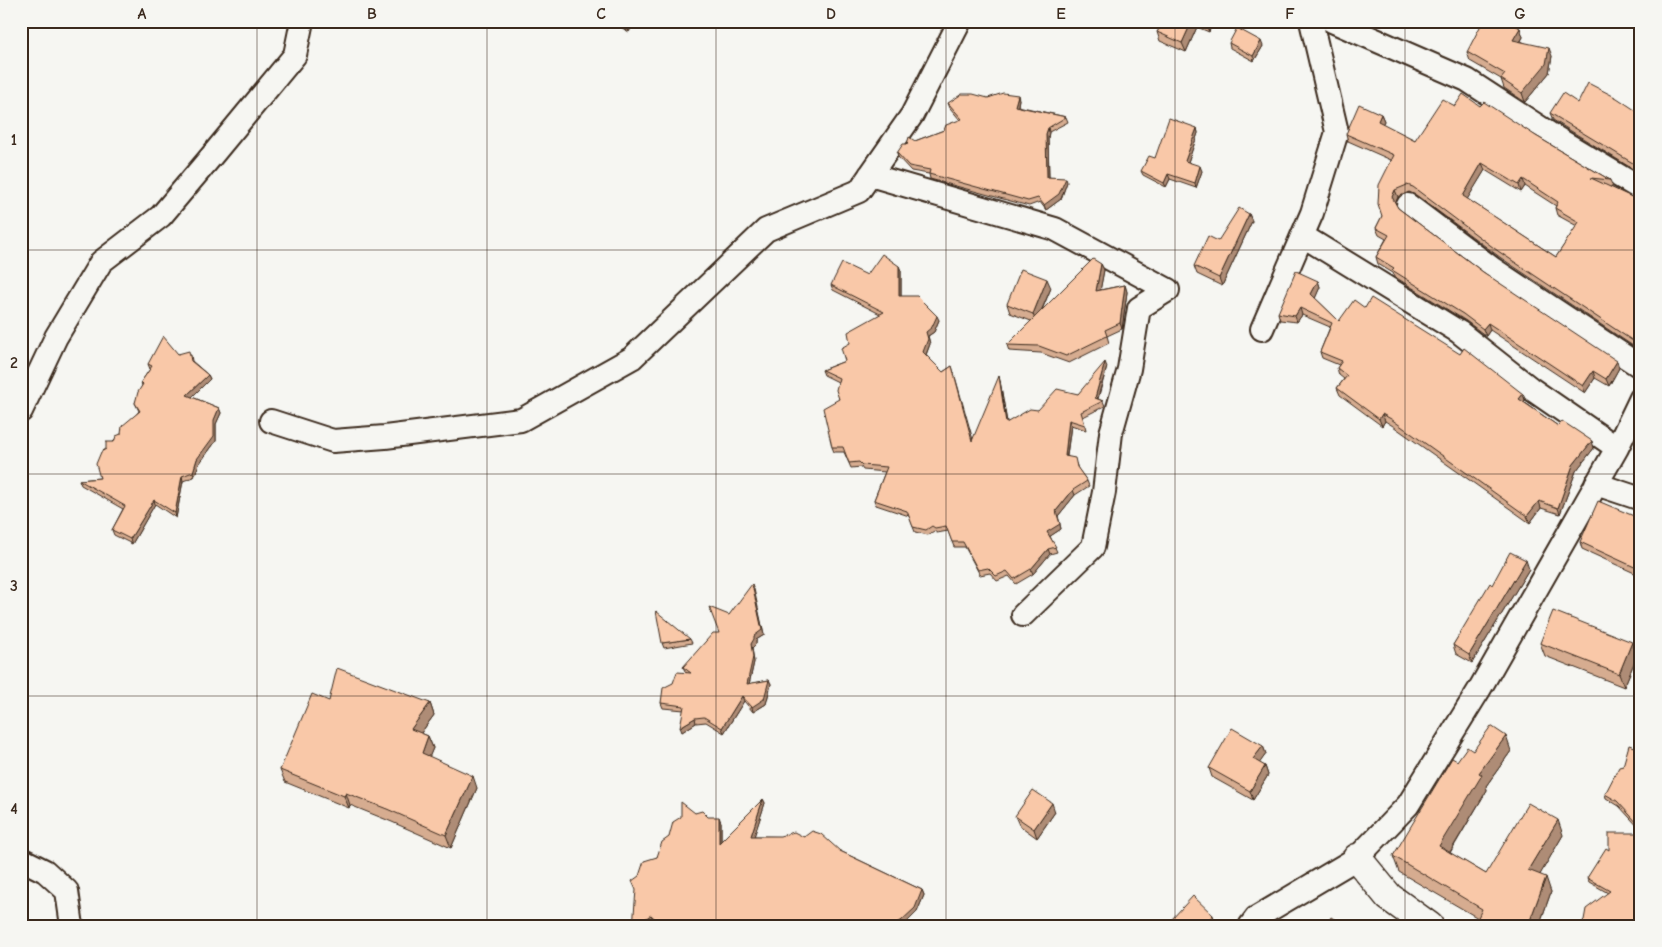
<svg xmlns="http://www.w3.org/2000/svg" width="1662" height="947" font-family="'Comic Neue',sans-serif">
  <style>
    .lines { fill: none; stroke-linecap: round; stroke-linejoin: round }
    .minor-casing { stroke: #3b2a1e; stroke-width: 26 }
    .tertiary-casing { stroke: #3b2a1e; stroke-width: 31 }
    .minor { stroke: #f6f6f2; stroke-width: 22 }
    .tertiary { stroke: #f6f6f2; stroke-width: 28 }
    .wall { fill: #d6ac90; stroke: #3b2a1e; fill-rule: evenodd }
    .shaded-wall { fill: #ae8c76; stroke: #3b2a1e }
    .building { fill: #f9c8a8; stroke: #3b2a1e; fill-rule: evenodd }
    .grid { fill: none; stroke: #3b2a1e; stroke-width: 1; stroke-opacity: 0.55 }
    .neatline { fill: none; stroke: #3b2a1e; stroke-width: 2 }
    .grid-label { font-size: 16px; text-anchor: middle; font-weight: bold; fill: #3b2a1e }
  </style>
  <rect width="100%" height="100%" fill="#f6f6f2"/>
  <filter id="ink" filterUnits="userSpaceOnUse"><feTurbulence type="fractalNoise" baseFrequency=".02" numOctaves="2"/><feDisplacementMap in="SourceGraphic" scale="10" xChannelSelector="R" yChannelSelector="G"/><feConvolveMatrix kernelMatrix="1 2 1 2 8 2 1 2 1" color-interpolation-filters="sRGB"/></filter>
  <g filter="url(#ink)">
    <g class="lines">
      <g class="minor-casing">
        <path id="minor" d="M1332,21L1467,80L1553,136L1641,189
          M870,175L1055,229L1168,290L1139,308L1129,369L1111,433L1104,492L1093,547L1023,615
          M1408,205L1493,269L1641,367
          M1303,236L1459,332L1530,388L1617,448
          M1262,329L1312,213L1337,132L1311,21
          M21,411L56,337L101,262L161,216L210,158L295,55L302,21
          M271,421L333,441L385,437L521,420L632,358L766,230L859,191L912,115L960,21
          M1596,484L1641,499
          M21,859L45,871L67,891L72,926
          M1250,926L1256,918L1357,858L1408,805L1479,690L1617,448L1641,398"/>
      </g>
      <g class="tertiary-casing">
        <path id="tertiary" d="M1357,858L1389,897L1429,926"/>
      </g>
      <use href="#minor" class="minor"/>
      <use href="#tertiary" class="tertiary"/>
    </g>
    <path class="wall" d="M610,21H635L629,32Z
      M1165,21H1213L1209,32L1197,27L1186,52L1160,41L1157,32Z
      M1517,26L1520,28L1523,37L1521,41L1552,56L1549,73L1525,102L1504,88L1501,79L1470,61L1467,52Z
      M1229,43L1263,46L1254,61L1230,48Z
      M988,98L1019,99L1018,106L1066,117L1068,122L1049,132L1048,138L1049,177L1067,182L1061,199L1046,210L1040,202L1029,206L930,179L929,174L911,171L898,157L897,153L907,144L944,130L960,120L950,108L948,103Z
      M1578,103L1641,114V174L1553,120L1550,113Z
      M1455,106H1480L1536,136L1610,180L1613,187H1610L1638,200L1641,208V259L1639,262L1641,263V346L1639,350L1501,258L1416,195L1409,192L1398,197L1395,203L1398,208L1483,272L1619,368L1609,386L1595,378L1585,393L1490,330L1486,336L1466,321L1395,277L1393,273L1378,264L1376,257L1386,239L1379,235L1376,228L1382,216L1391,160L1348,141L1346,134L1381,114L1384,121L1382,124L1415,140ZM1485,170L1521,192L1525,186L1556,206L1555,208L1557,215L1577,226L1556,257L1467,199Z
      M1197,128L1198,133L1188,162L1202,171L1196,188L1170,179L1166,187L1143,175L1141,171L1155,158Z
      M1249,214L1252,221L1222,286L1197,274L1194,266L1218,241Z
      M1101,264L1104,270L1100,290L1125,285L1127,292L1122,329L1107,336L1109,343L1069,363L1041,353L1009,351L1007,345L1031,321L1010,313L1007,304L1051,288L1042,310Z
      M899,266L901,271V296L939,320L934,332L928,336L930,344L926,355L943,372L952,366L973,440L1000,381L1007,423L1038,410L1078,394L1107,367L1098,399L1103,401L1105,406L1083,417L1086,430L1071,425L1067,456L1076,463L1078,469L1087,481L1089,486L1075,495L1058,516L1061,529L1050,536L1057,552L1050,554L1033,574L1016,584L1009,576L997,581L990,573L980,575L965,547H954L948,531L937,533L934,531L928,535L915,532L909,516L876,505L874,500L885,472L863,470L861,467L851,468L844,452H834L832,447L839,399L838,382L824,375L822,370L845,361L850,343L880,314L833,290L831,285Z
      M1318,281L1320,287L1315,298L1339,321L1365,308L1523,394L1525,400L1524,402L1558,426L1594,448L1576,471L1560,514L1541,508L1530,523L1393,426L1385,421L1382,426L1340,395L1337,388L1344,379L1339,375L1337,368L1339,365L1322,358L1320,352L1330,327L1302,315L1297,322L1280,320L1278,313Z
      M178,354L191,355L192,361L208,375L210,379L192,397L219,408L221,413L216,424V441L199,464L194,477L183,481L176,518L155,504L132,544L114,535L112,530L123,509L81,485L79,480L100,478L106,449L121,434L139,411L135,403L142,386L141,382L150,369L148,364Z
      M1641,519V576L1582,549L1580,542Z
      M1529,569L1472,663L1456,654L1453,645L1492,585Z
      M754,589L764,635L756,640V644L752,648L754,662L749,684L769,680L771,684L766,704L753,712L744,701L724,733L706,722L696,723L682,732L684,710L663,708L661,703L673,683L687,673L685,671L683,667L719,633L729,615Z
      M690,639L692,643L664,648L662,643Z
      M1540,643L1637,656L1624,687L1545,656Z
      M329,701L430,703L434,715L421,733L428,736L433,748L429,757L477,788L451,848L392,822L350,805L349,808L285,782L280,770Z
      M1263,746L1266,754L1259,763L1265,766L1268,775L1253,800L1212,777L1209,768Z
      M1641,749V830L1619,806L1606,798L1605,794L1623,766Z
      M1473,751H1511L1486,786L1487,790L1450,853L1486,874L1563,835L1540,874L1551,892L1539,926H1476L1475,924L1478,918L1399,872L1393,856L1457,761Z
      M763,799L765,803L754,836L804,837L840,851L922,890L924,895L917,912L903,926H659L653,919L643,926L639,876L657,857L669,837L695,813L721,822V841Z
      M1055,812L1037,838L1019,825L1015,816Z
      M1609,850L1641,926L1608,893L1589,882L1587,878Z
      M1172,919L1216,924L1214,926H1174Z"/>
    <path class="shaded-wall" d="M628,21H635L629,32L626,24Z
      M1192,21H1195L1197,27L1186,52L1182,43Z
      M1206,21H1213L1209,32L1205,23Z
      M1511,21H1519L1514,31L1510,22Z
      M1520,28L1523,37L1516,49L1513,40Z
      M1261,41L1263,46L1254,61L1253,56Z
      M1549,48L1552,56L1549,73L1525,102L1522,93Z
      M1018,95L1019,99L1017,111L1015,106Z
      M1381,114L1384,121L1380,129L1378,121Z
      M1048,128L1049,132L1048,138L1049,181L1047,177L1046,134Z
      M1197,128L1198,133L1187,165L1185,161Z
      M1482,163L1485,170L1465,203L1463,196Z
      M1200,166L1202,171L1196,188L1195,183Z
      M1168,174L1170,179L1166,187L1164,183Z
      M1066,178L1067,182L1061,199L1046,210L1044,205Z
      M1523,179L1525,186L1521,192L1519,185Z
      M1395,190L1398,197L1395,204L1392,197Z
      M1638,200L1640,207L1635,204Z
      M1249,214L1252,221L1222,286L1219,278Z
      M1641,247V259L1637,266L1635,259Z
      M1101,264L1104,270L1099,297L1096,291Z
      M899,266L901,271V301L899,296Z
      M1047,279L1051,288L1036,323L1033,314Z
      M1318,281L1320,287L1314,301L1311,294Z
      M1125,285L1127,292L1122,329L1120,323Z
      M1300,308L1302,315L1297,322L1295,316Z
      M937,316L939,320L934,332L928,336L930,344L925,357L923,352L926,332Z
      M1488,323L1490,330L1486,336L1483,329Z
      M1641,335V346L1639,350L1636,343Z
      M1617,361L1619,368L1609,386L1606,379Z
      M1105,362L1107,367L1096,403L1095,398Z
      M1593,371L1595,378L1585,393L1583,386Z
      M208,375L210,379L189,400L187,395Z
      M999,376L1000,381L1008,428L1006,423Z
      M1523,394L1525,400L1521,406L1519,399Z
      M219,408L221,413L216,424V441L199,464L194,477L193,472L197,459Z
      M1382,414L1385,421L1382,426L1379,419Z
      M1069,420L1071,425L1066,461L1065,456Z
      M1592,441L1594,448L1576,471L1560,514L1558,508L1573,465Z
      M182,476L183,481L176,518L175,513Z
      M1073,490L1075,495L1058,516L1061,529L1049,537L1047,532L1056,511Z
      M154,500L155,504L132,544L130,539Z
      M1539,501L1541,508L1530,523L1527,516Z
      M1048,549L1050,554L1033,574L1031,569Z
      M1526,560L1529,569L1472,663L1469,655Z
      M752,584L764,635L756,640V644L752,648L754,662L748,689L747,684L751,644L754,636Z
      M1632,642L1637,656L1624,687L1619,674Z
      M769,680L771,684L766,704L753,712L752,707Z
      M742,696L744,701L724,733L722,728Z
      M430,703L434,715L415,741L411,729Z
      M695,718L696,723L682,732L680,727Z
      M428,736L433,748L426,765L422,753Z
      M1506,736L1511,751L1486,786L1487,790L1444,862L1439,846L1479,773Z
      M1263,746L1266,754L1256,768L1253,759Z
      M1265,766L1268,775L1253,800L1250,791Z
      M473,776L477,788L451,848L446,835Z
      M346,793L350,805L349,808L344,796Z
      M763,799L765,803L753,840L751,836Z
      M1052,803L1055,812L1037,838L1034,829Z
      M719,817L721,822V847L719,843Z
      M1558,820L1563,835L1534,885L1528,870Z
      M1546,877L1551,892L1539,926H1528Z
      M922,890L924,895L917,912L903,926L901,921Z
      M651,915L653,919L643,926H634Z
      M1213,915L1216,924L1214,926H1202Z"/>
    <path class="building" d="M621,21H628L626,24Z
      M1165,21H1192L1182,43L1157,32Z
      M1483,21H1511L1510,22L1520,28L1513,40L1549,48L1546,64L1522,93L1501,79L1505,74L1467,52Z
      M1237,28L1261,41L1253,56L1229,43Z
      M1588,83L1617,98L1641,114V168L1550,113L1563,93L1578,103Z
      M1003,93L1018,95L1015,106L1066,117L1048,128L1046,134L1047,177L1066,178L1059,194L1044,205L1038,198L1028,201L929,174L930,170L909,166L897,153L903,144H907L909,137L915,141L944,130L946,125L962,119L948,103L962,94H973L988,98Z
      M1463,94L1480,106L1484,102L1536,136L1610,180L1591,178L1638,200L1635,204L1641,208V247L1635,259L1641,263V308L1638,312L1641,313V335L1636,343L1498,251L1413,187L1407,185L1395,190L1392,197L1398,208L1483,272L1617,361L1606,379L1593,371L1583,386L1488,323L1483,329L1463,314L1392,270L1394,268L1376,257L1389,235L1376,228L1382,216L1378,204L1379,185L1394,155L1346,134L1359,104L1381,114L1378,121L1415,140L1442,99L1455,106ZM1482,163L1519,185L1523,179L1558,202L1555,208L1579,222L1556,257L1463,196Z
      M1169,118L1197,128L1185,161L1200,166L1195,183L1168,174L1164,183L1141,171L1149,156L1155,158Z
      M1239,208L1249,214L1219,278L1194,266L1208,236L1218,241Z
      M882,254L899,266V296H917L937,316L932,327L926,332L928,339L923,352L943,372L952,366L972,441L999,376L1006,423L1030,409L1038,410L1057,389L1078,394L1105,362L1095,398L1103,401L1081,412L1085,425L1069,420L1065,456L1075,458L1077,467L1087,481L1073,490L1056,511L1060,524L1047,532L1056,547L1048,549L1031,569L1014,579L1007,571L996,576L988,568L978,570L963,542H952L946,526L935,528L932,526L926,530L913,527L907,511L874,500L887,467L862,465L859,462L849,463L843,447H832L823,408L839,399L836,390L839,378L822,370L845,361L841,348L850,343L848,332L884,312L831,285L842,263L867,275Z
      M1093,259L1101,264L1096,291L1125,285L1120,323L1105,330L1107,336L1066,356L1039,346L1007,345Z
      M1021,269L1047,279L1033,314L1007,304Z
      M1296,271L1318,281L1311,294L1339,321L1354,300L1365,308L1371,298L1460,354L1464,348L1523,394L1519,399L1558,426L1562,421L1592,441L1573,465L1558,508L1539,501L1527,516L1391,419L1382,414L1379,419L1337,388L1347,376L1337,368L1342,361L1320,352L1332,323L1300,308L1295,316L1278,313Z
      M163,336L178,354L189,351L191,361L208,375L187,395L219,408L214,420V436L197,459L193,472L182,476L175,513L154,500L130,539L112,530L125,506L79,480L100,478L96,464L101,452L106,449V442H114L116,436L121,434L122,426L140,411L135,403L138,392L143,384L141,382L152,366L148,364Z
      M1598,501L1641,519V570L1580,542Z
      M1510,552L1526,560L1469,655L1453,645L1490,583L1492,585Z
      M752,584L762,630L754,636V639L751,644L753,657L747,684L769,680L764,699L752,707L742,696L722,728L704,717L695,718L680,727L684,706L661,703L663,688L673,683L677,672L691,673L683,667L713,633H719L709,607L729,615Z
      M656,611L690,639L662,643Z
      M1553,611L1632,642L1619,674L1540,643Z
      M337,668L430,703L411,729L428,736L422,753L473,776L446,835L387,809L346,793L344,796L280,770L312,694L329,701Z
      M1491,726L1506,736L1479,773L1482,775L1439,846L1486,874L1528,803L1558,820L1528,870L1546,877L1528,926H1479L1475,924L1482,909L1393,856L1452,758L1457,761L1467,747L1473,751Z
      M1232,728L1263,746L1253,759L1265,766L1250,791L1209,768Z
      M1629,745L1641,749V827L1617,801L1605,794L1619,767L1623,766Z
      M1033,790L1052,803L1034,829L1015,816Z
      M763,799L751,836H780L794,832L804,837L812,831L821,834L840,851L922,890L915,908L901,921L891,925V926H663L651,915L634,926H633L636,890L632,881L639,876L644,861L657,857L662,842L669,837L673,822L681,817V802L695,813L702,811L708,817H719V843Z
      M1609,833H1641V926H1580L1579,925L1584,920L1586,909L1610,891L1587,878L1606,848L1609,850Z
      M1193,896L1213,915L1202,926H1179L1172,919Z
      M1331,917L1345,926H1325Z"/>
  </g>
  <path class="grid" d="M257,21V926M487,21V926M716,21V926M946,21V926M1175,21V926M1405,21V926M21,250H1641M21,474H1641M21,696H1641"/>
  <rect width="1662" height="947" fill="none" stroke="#f6f6f2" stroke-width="55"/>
  <rect x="28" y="28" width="1606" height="892" class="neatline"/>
  <g class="grid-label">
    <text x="142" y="19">A</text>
    <text x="372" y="19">B</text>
    <text x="601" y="19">C</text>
    <text x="831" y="19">D</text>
    <text x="1061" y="19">E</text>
    <text x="1290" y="19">F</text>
    <text x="1520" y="19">G</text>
    <text x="14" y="145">1</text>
    <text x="14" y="368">2</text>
    <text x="14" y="591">3</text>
    <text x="14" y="814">4</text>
  </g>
</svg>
